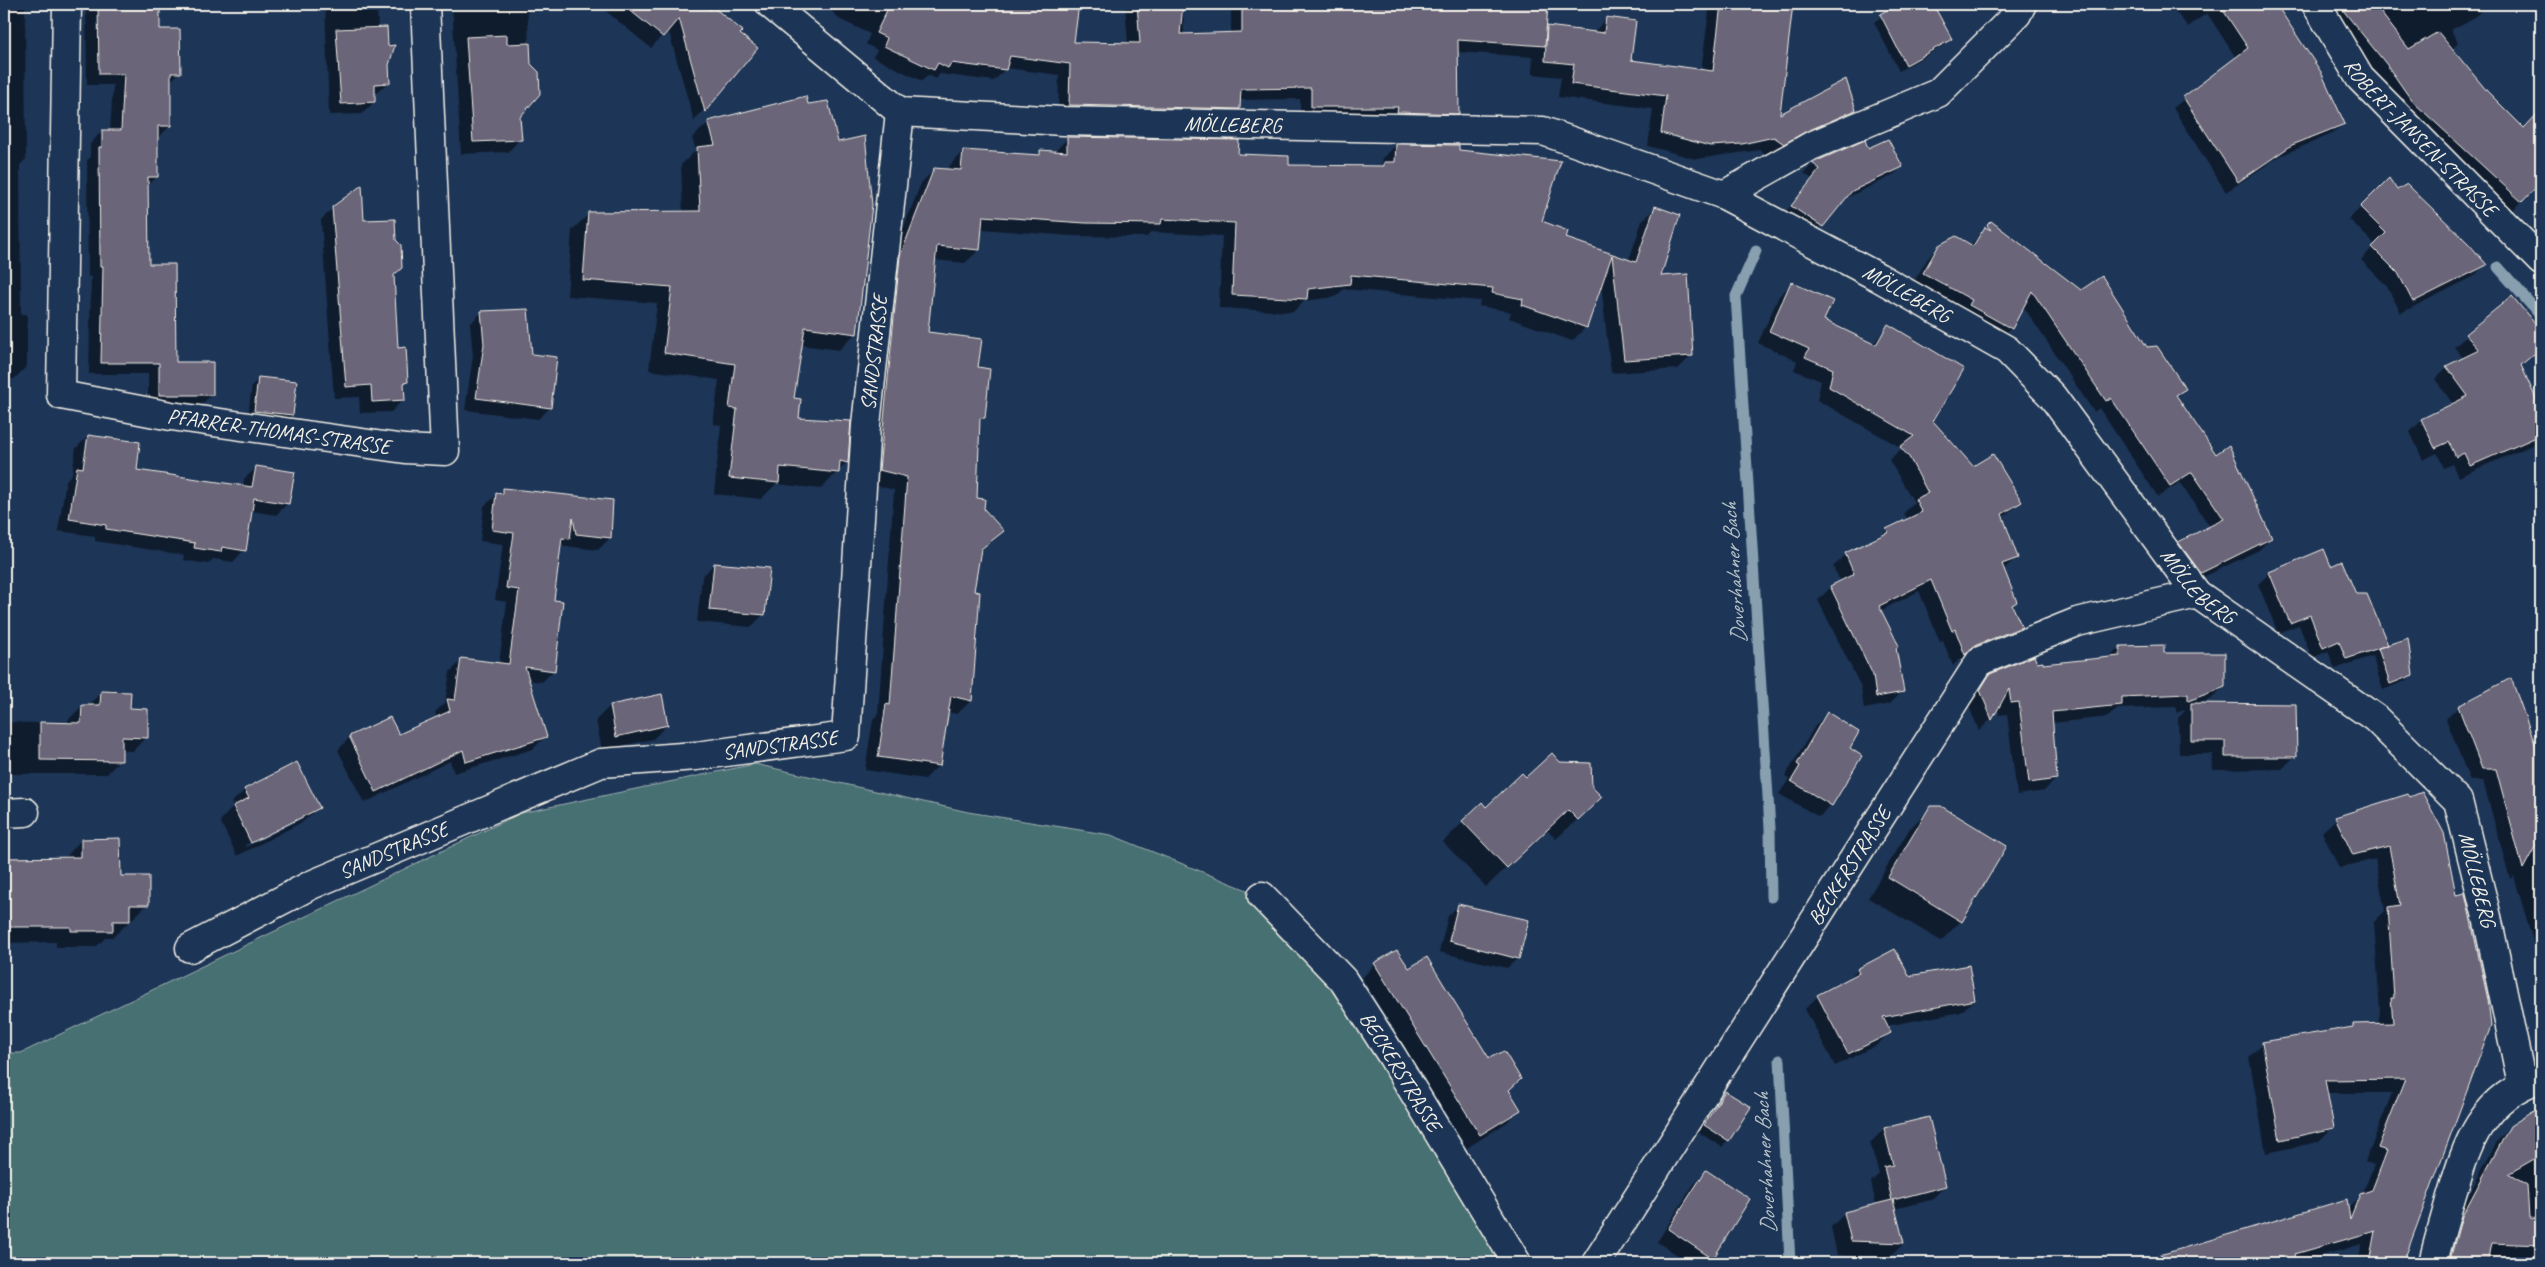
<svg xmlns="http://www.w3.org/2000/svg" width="2545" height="1267" font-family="Caveat,sans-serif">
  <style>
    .green { fill: #476f73; stroke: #9eb0ae }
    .shadow { fill: #0007; fill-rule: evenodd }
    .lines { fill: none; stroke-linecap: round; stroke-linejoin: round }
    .stream { stroke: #879fae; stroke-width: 11 }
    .building { fill: #6a6579; stroke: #f4f1e8 }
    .minor-casing { stroke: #f4f1e8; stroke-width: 31 }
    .minor { stroke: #1d3557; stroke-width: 28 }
    .labels { text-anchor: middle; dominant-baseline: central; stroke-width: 5; stroke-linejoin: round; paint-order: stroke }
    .street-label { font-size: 21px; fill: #f4f1e8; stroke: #1d3557 }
    .water-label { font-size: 22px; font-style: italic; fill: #b5c1c6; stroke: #1d3557 }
  </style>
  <rect width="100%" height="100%" fill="#1d3557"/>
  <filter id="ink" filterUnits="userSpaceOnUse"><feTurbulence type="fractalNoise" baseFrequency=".02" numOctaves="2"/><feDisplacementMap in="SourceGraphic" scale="10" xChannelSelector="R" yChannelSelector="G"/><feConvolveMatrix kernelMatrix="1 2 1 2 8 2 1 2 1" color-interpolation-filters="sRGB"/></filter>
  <g filter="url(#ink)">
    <path class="green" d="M755,764L968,812L1111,835L1262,896L1343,980L1516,1263H4V1053H21L521,813Z"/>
    <path class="shadow" d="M4,4H25L26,159L20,165L21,314H27V366L14,379H4Z
      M86,4H159V31L179,73L169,83L170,126L158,138L157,177L147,186L148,265L175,363L212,394L200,406L148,407V374H89L91,277H88L87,160L90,158V144L102,131H110L113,85H87Z
      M325,4H377L378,29L389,82L374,95V102L362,114L329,115Z
      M452,4H527L530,64L519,117L520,139L508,152L461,154Z
      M605,4H700L756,49L694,121L668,29L651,48L602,8Z
      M825,4H959L1001,24L1038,4H1078L1074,43L1128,44L1125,4H1183L1184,35L1231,34V4H1547L1545,29L1547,27L1593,33L1607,18L1630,61L1701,71L1710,4H1792L1779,116L1854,110L1841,124L1769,156L1760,150L1696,159L1648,146L1653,109L1558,97L1561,77L1532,74L1533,57L1457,52V113L1446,124L1300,118V99L1240,100L1239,109L1228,120L1058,116L1059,75L1006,68L994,81L940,74L936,79L928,75L922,81L873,57L877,50L866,44L870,34L839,19Z
      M1899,4H1931L1951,38L1944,45L1899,71L1874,22Z
      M2169,4H2275L2320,73L2343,124L2332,134L2280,156L2226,192L2173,108L2236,58L2207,13L2188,27Z
      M2319,4H2488L2475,17L2451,30L2458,43L2451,50L2486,92L2523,130L2536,117L2541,122V180L2507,216L2398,116Z
      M709,122L856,333L839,350L801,345L792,399L797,419L847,462L821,489L776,484L761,499L714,494L721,425L713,424L719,380L649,370L657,303L567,296L572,230L589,214L683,212L681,165L696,150L692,138Z
      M1068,138L1237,155L1288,166L1381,167L1383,158L1396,145L1458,151L1541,222L1564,239L1629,260L1642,221L1656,208L1659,278L1692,355L1678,369L1611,373L1601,284L1586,327L1572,341L1509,318L1511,312L1479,306L1480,301L1344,289L1335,297L1304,301L1293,312L1219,308L1222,236L1151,232L1147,237L1071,236L981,229L979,250L965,263L934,260L926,333L977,369L984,417L978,423L975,500L1002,531L979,552L973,592L978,593L971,701L957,714L947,712L939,765L925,779L865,770L873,719L878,714L894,490L866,483L887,270L921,183L935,169L949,170L950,165L963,151L1036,156L1041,151L1054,152Z
      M1865,142L1867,150L1902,167L1892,176L1844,199L1812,236L1782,217L1812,179L1804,173L1813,164Z
      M2389,180L2396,192L2485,265L2473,277L2401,313L2386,285L2361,260L2375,245L2349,219Z
      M333,208L362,222L393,275L397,349L407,382L403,386L404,399L391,412L360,413L359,397L334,398L321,220Z
      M1992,223L2146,348L2184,388L2176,397L2271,538L2259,550L2189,584L2167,554L2179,543L2210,527L2180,482L2158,497L2099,408L2094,412L2023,306L2011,328L1999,340L1912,285L1928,258L1940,246L1970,245Z
      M1792,284L1822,321L1873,344L1889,325L1932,421L1973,468L2021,502L2002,518L2017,557L2003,570L2015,602L2011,606L2020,627L2008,639L1960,659L1953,666L1943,641L1940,642L1919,591L1880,611L1895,649L1902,692L1890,704L1864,709L1861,687L1818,600L1831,587L1841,582L1833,567L1846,554L1878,539L1887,530L1908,520L1904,513L1914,502L1889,460L1902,448L1817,400L1821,381L1794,370L1797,361L1758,343L1779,296Z
      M2512,297L2541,333V348L2520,366L2541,413V438L2537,443L2458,477L2452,464L2444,468L2437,453L2423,460L2410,432L2422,420L2453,404L2435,379L2447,367L2464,359L2454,347Z
      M482,312L531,355L550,408L538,419L465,410L473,356L470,324Z
      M259,379L292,415L285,421L248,417L252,385Z
      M88,436L136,471L243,487L244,479L256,468L288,503L276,515L251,511L244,550L233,562L213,559L208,564L183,560L184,555L95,541V536L58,531L66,480L72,474L76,448Z
      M504,489L612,502L610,538L598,550L564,546V544L559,548L552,601L554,670L542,682L528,680L545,737L533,749L454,773L450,761L364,803L338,750L350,737L398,736L437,718L435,712L445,703L450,672L462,660L499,664L507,602L495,600L503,544L480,541L484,506Z
      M714,564L763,615L751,627L697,622L702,577Z
      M2330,567L2355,595L2386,644L2412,675L2405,681L2383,690L2372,656L2335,669L2328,651L2312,658L2299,625L2278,633L2258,584L2270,573Z
      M2120,647L2163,654L2224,686L2211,699L2198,704L2295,756L2282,769L2213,770L2212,754H2179L2178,718L2187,709L2176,713V707L2117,709L2108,717L2052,723L2056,779L2044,791L2017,795L2007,714L1999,715L1998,708L1991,719L1979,731L1968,704L1978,688L1991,675L2036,664L2109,658Z
      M2510,679L2541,763V991L2535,970L2540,965L2514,876L2510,879L2483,781H2470L2446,719L2459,707Z
      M101,693L129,710L146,737L133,751H121L120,760L107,774H4V722L68,724V720L82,706H88Z
      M661,695L667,725L653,739L602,750L596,720L610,706Z
      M1827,714L1848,748L1831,805L1819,817L1779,794L1789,779L1785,777L1815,726Z
      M1522,775L1579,818L1556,839L1547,830L1486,887L1443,842L1463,822L1486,808Z
      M245,790L318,808L304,821L237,856L220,821L233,807L231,803ZM304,815V818L246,847L245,845Z
      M2407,796L2455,896L2489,1026L2402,1263H2358L2362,1244L2296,1263H2139L2347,1209L2362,1195L2374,1165L2365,1162L2392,1093H2326L2332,1128L2318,1142L2266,1153L2249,1057L2263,1043L2350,1029L2353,1025H2378L2380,1011L2374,922L2385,911L2375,859L2339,868L2322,832L2336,819Z
      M1931,808L1961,921L1941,941L1868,898L1910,828Z
      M81,840L148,904L113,937H106L96,947H56V942L4,943V859L65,858Z
      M1459,905L1518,958L1507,968L1439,952L1448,916Z
      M1375,964L1408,969L1519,1110L1506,1123L1467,1148L1362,978Z
      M1857,970L1908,977L1974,1000L1961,1012L1886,1026L1890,1032L1877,1045L1835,1066L1805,1009L1818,996L1844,983Z
      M1725,1092L1728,1140L1722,1147L1698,1132Z
      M2541,1108V1263H2441L2450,1230L2498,1140L2511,1127Z
      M1928,1119L1945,1186L1931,1200L1894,1209L1903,1244L1889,1258L1837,1255L1831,1227L1845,1213L1876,1205L1871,1182L1879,1174L1870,1143L1884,1129Z
      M1706,1172L1712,1258L1706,1263H1690L1657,1242L1694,1184Z"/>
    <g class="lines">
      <path class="stream" d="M1756,251L1736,296L1770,828L1771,897
        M2498,267L2541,316
        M1780,1060L1790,1263"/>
    </g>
    <path class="building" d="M98,4H160V29H180L181,73H171V126H158V177H148L149,264H175L176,362H213V395H159V363H101L103,266H100L99,147H102V130H121L124,74H99Z
      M622,4H703L710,10L713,7L743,31L740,34L758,48L705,112L679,18L663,37Z
      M890,4H1079L1074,42L1140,43L1137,4H1183L1180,34L1242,32V4H1548L1545,46L1458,40L1459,114L1397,112L1398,107H1311V88L1241,89L1240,109L1069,105L1070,64L1010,56L1006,70L951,63L948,68L938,63L934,70L884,46L887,38L876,33Z
      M1721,4H1793L1780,114L1846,79L1856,110L1805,132L1784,144L1774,137L1742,144L1710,146L1661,133L1666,96L1571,84L1574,64L1545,61L1547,26L1604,33L1606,17L1636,21L1631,60L1713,71Z
      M1897,4H1933L1952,39L1906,65L1880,14Z
      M2219,4H2276L2321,72L2345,124L2292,145L2238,182L2183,97L2248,48Z
      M2338,4H2374L2409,49L2438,32L2487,91L2524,128L2541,110V182L2522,202L2412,101L2387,65Z
      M387,27L388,46L395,45L389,65L390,83L375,84V102L341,104L336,29Z
      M507,35V44L530,43L531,64L539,72L540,94L520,117L522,140L473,142L466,37Z
      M806,96L808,104L828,101L838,142L865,136L872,205L857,334L805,327L794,398L801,399L799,418L851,421L848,463L840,461L839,473L780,467L779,483L729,478L737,409L729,408L735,364L664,353L672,287L583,280L588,212L700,211L697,147L715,145L708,121Z
      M1067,137L1239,140L1238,154L1289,156V165L1384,166V162H1395L1396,144L1459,145V150L1561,161L1542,221L1568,231L1566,238L1636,262L1655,206L1680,215L1661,276L1688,274L1693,356L1624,360L1612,255L1587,328L1522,305L1523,299L1492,293L1493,288L1351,275L1350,284L1308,289L1307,299L1232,295L1235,223L1162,219L1161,224L1085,223L983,216L980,250L937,246L928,332L982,339L978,367L990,369L985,418H980L977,498L985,499L984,509L1004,531L981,549L974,591L980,592L972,701L951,696L940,766L878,757L886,704L890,705L907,477L879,470L900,256L934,168L961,170L963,150L1040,155V150L1067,152Z
      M1888,139L1903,167L1852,191L1823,227L1791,206L1820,169L1812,163L1865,140L1868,148Z
      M2389,178L2397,190L2407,184L2469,244L2487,265L2413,302L2398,273L2372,247L2386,233L2360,207Z
      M362,185L364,220L395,219L396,240L401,245L402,268L394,275L398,348L406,347L408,382L404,383L405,400L372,402L371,385L346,387L332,207Z
      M1991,221L2081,290L2102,276L2147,347L2157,346L2186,389L2176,395L2216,454L2229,445L2272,538L2201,573L2178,542L2224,519L2192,472L2170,486L2111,398L2106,401L2032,291L2012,329L1969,305L1972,300L1923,273L1939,245L1956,236L1973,246L1985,227L1991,230L1987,225Z
      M1791,282L1833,301L1824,320L1876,345L1888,324L1964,369L1933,421L1973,466L1993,454L2022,502L2002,514L2018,558L2002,564L2017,602L2012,605L2022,627L1974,646L1965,655L1955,629L1952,631L1931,580L1879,606L1899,646L1896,648L1904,692L1876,697L1873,675L1830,586L1854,574L1845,553L1889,532L1886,529L1922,512L1915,499L1928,493L1909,457L1900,447L1914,436L1829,387L1833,369L1805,357L1809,349L1769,331Z
      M2512,296L2541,331V348L2521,365L2541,410V435L2470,466L2464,453L2456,457L2449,442L2435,448L2421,419L2468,396L2446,366L2479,350L2465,334Z
      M528,309L532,354L557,357L551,408L476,398L484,344L481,311Z
      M258,377L297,381L293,415L254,411Z
      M88,435L140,442L137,470L252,487L256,466L295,472L289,504L254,498L246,551L222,547L221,552L194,548L195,543L106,529V525L69,519L77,467L83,468Z
      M503,488L613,500L611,538L576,534L573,518L570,539L562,538L554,600L563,601L555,671L525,667L547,737L466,762L463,750L376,792L349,736L390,717L399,734L450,711L447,699L455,700L461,658L509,664L519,590L506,588L514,533L492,530L496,493L503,494Z
      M2324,549L2331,566L2342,561L2356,594H2367L2388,645L2346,659L2339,641L2323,648L2310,615L2290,623L2269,572Z
      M714,563L770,568L765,615L709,610Z
      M2408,638L2413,675L2390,684L2378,648Z
      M2164,645V653H2225V687L2188,701V694L2122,697V705L2052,712L2057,779L2029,783L2019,702L2011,703L2009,689L1992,720L1980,690L1990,674L2034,656L2037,663L2043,662V664L2120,656V646Z
      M2511,678L2541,760V836L2523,869L2496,769H2482L2458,706Z
      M101,691L131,692L130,708L148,709V738L122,737V761L40,760V722L81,723L82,705H100Z
      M662,694L668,725L616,737L610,705Z
      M2191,703L2296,704L2297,757H2225V741H2191Z
      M1827,712L1859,732L1850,748L1862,756L1832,806L1791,781L1800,766L1797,764Z
      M1552,753L1560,762L1591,763L1592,787L1602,797L1578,820L1568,810L1507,868L1462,821L1482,802L1486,807L1522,773L1526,777Z
      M297,762L320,808L251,843L233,806L249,798L244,789Z
      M2422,792L2444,833L2456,895L2465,893L2488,1000L2491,1026L2403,1263H2369L2375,1231L2295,1254L2296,1258L2278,1263H2161L2160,1255L2347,1199L2350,1219L2360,1194L2372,1190L2387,1151L2378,1148L2405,1079L2325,1080L2334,1128L2280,1140L2262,1042L2353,1027V1024L2393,1023L2391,998H2394L2388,907L2400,905L2389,846L2353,855L2335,817L2408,794L2410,797Z
      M1930,806H1941L2007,846L1962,922L1888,877Z
      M120,838L121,876H149V905H130V921H113V931H71V927H4V858L81,857V839Z
      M1458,904L1529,920L1519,959L1449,941Z
      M1895,949L1909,976L1969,965L1975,1000L1883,1017L1891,1033L1848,1054L1817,995L1859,973L1857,969Z
      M1397,950L1409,968L1427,957L1489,1058L1504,1051L1521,1079L1509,1090L1521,1110L1480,1135L1374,963Z
      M1725,1091L1751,1107L1729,1141L1704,1125Z
      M2541,1106V1155L2508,1174L2527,1185L2529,1218L2541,1219V1245L2492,1243L2488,1263H2449L2462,1216L2510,1126Z
      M1929,1117L1946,1186L1893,1200L1904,1243L1851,1241L1844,1212L1892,1200L1884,1167L1893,1165L1884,1128Z
      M1706,1170L1750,1199L1713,1259L1668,1229Z"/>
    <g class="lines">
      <g class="minor-casing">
        <g id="minor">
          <path id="s1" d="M67,4L61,395L171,416L405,449L445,451L425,4"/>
          <path id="s2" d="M770,4L900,112L1063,121L1543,131L1724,195L1878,277L2007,350L2052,396L2197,594L2375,718L2458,801L2487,917L2522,1084"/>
          <path id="s3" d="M2316,4L2360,78L2541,261"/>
          <path d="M1724,195L1811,146L1938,93L2017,14L2022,4"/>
          <path d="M4,813L25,812"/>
          <path id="s4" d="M1262,896L1343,980L1392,1056L1517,1263"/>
          <path id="s5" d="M190,948L311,885L601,763L696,756L846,736L866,425L900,112"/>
          <path id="s6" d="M1596,1263L1980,661L2077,622L2197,594"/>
          <path d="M2433,1263C2438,1241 2445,1219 2451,1197C2467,1143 2482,1097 2541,1078"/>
        </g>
      </g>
      <use href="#minor" class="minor"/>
    </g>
  </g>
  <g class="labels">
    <g class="street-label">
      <text stroke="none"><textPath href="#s2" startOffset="502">MÖLLEBERG</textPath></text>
      <text stroke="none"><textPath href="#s3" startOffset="171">ROBERT-JANSEN-STRASSE</textPath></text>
      <text stroke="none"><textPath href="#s2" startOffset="1212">MÖLLEBERG</textPath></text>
      <text stroke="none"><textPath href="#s5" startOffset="1082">SANDSTRASSE</textPath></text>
      <text stroke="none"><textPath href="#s1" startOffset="612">PFARRER-THOMAS-STRASSE</textPath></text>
      <text stroke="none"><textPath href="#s2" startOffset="1632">MÖLLEBERG</textPath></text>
      <text stroke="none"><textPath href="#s5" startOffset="631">SANDSTRASSE</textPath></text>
      <text stroke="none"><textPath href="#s5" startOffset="226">SANDSTRASSE</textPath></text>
      <text stroke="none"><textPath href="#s6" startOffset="471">BECKERSTRASSE</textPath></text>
      <text stroke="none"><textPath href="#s2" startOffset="2052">MÖLLEBERG</textPath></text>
      <text stroke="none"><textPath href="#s4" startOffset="225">BECKERSTRASSE</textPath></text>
    </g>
    <g class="water-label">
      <text transform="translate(1734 573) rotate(-94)">Doverhahner Bach</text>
      <text transform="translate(1765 1163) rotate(-93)">Doverhahner Bach</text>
    </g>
  </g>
  <rect width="2545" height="1267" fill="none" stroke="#1d3557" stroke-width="20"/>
  <rect x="10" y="10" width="2525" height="1247" fill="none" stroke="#f4f1e8" stroke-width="2" filter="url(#ink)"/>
</svg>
